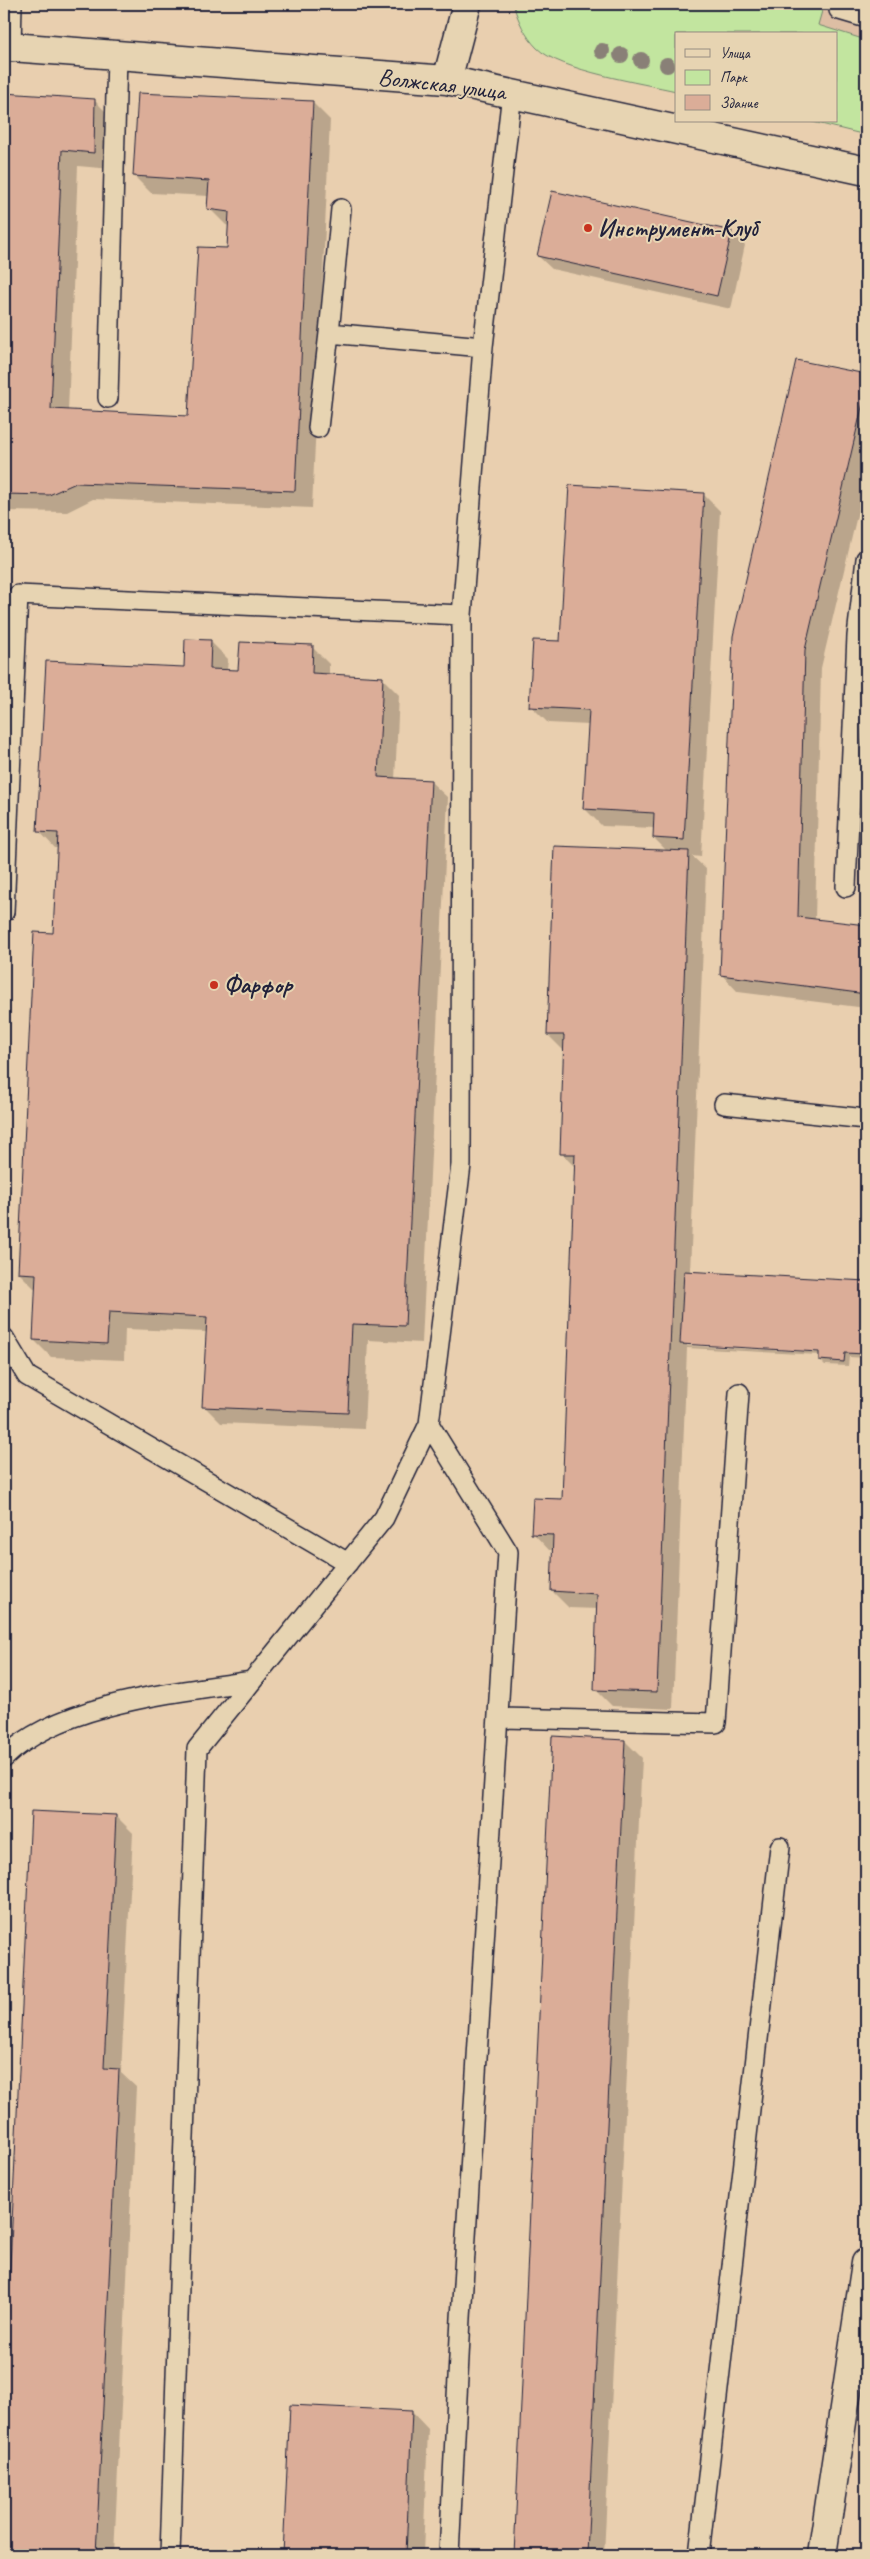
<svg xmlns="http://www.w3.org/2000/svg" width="870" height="2559" font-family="Caveat,sans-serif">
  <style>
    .built { fill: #ddbea4 }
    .green { fill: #c2e59f; stroke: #72846d }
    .shadow { fill: #0003; fill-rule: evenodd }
    .building { fill: #dbad98; stroke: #22223b }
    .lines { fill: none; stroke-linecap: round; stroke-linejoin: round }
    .lane-casing { stroke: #22223b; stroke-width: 22 }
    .street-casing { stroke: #22223b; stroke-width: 31 }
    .lane { stroke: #e7d4b2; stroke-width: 19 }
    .street { stroke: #e7d4b2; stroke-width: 28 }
    .tree { fill: #898077 }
    .poi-dot { fill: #c8321e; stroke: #e7d4b2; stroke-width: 2 }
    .labels { text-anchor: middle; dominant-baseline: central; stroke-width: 4; stroke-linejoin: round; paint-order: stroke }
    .street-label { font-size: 24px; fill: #22223b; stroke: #e7d4b2 }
    .poi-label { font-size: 24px; font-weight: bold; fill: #22223b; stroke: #e7d4b2; text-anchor: start }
  </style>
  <rect width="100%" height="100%" fill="#e9cfaf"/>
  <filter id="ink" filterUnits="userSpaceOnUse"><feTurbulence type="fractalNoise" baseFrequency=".02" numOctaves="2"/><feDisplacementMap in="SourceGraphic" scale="10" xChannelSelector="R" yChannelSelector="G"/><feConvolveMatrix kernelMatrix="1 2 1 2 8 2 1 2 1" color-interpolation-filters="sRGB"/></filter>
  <g filter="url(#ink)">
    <path class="built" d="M824,4H866V40L817,25Z"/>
    <path class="green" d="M513,4H824L818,25L866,40V135L809,121H836V34H676V91C642,83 560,71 537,48C525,36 518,20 513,4Z"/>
    <path class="shadow" d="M4,94L94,100L111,117V169L78,166L68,411L189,417L228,249L229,226L226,225L209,208V196L151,193L134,176L313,103L330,120L312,508L93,499L67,512L4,511Z
      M731,232L745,245L731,309L552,269L538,256Z
      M797,362L866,375V477L821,668L815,920L866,927V1008L738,992L721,974Z
      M703,494L720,511L701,857L692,856L706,869L690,1272L866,1283V1358L849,1357L848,1366L825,1365L820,1360V1355L687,1348L673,1709L612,1706L595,1689L598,1609L569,1608L552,1591L554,1550H549L533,1533L563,1500L576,1168L561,1153L565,1052L548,1035L668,852L654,838L655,828L602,826L585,809L589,725L548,723L531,706L561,643ZM687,1343L825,1351V1353L687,1346Z
      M211,642L228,659L227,670L239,671L312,647L329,664V675L382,678L399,695L395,780L431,782L448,798L422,1343L368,1340L364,1429L221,1423L204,1406L207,1332L125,1329L124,1360L51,1357L34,1340L36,1290L19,1273L54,935L59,848H55L39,831Z
      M553,1738L625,1741L642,1758L604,2555H515Z
      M33,1812L116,1816L133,1833L121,2073L136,2087L114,2555H4V2423Z
      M291,2407L412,2412L428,2429L423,2555H285Z"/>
    <path class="building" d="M4,93L95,99L94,153L62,150L51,409L188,416L198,247L227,248L229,212L207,209L209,181L133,176L138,93L313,101L295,491L76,483L49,495L4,494Z
      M552,191L732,231L717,296L537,256Z
      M796,360L866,374V390L805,650L798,917L866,925V994L720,975L733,636Z
      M569,485L704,493L684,840L653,838L654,813L583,809L589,710L529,707L533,640L560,641Z
      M185,639L211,640L210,669L238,670L240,642L313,645L312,673L383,677L378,777L431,780L405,1326L352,1324L348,1413L202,1407L207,1317L109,1312L107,1344L33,1340L36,1274L18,1273L34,932L53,933L58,833L37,832L46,661L184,667Z
      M554,846L689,851L657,1692L594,1690L597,1594L551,1591L553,1535L531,1534L533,1498L562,1499L575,1154H560L564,1035H547Z
      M684,1271L866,1281V1354L845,1353L844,1362L819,1360V1352L680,1344Z
      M552,1736L625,1740L587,2555H514Z
      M31,1811L116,1815L104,2068L119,2069L96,2555H4V2396Z
      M290,2405L412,2411L406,2555H283Z"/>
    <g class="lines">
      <g class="lane-casing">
        <path id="lane" d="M840,4L839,10L866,18
          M11,47L12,4
          M329,333L341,209
          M108,398L117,56
          M318,428L329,333L483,347
          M846,887L857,636L866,559
          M4,912L18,595L462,615
          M724,1104L866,1119
          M4,1338L27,1376L348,1563
          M429,1424L508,1552L461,2318L449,2555
          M498,1718L716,1723L739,1393
          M4,1758C59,1703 178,1692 252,1681
          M170,2555L197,1749L384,1518L429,1424L461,1165L462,615L483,347L512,93
          M699,2555L780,1847"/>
      </g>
      <g class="street-casing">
        <path id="street" d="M11,47L447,80L866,171
          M447,80L467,4
          M822,2555L866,2263"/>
      </g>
      <use href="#lane" class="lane"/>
      <use href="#street" class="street"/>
    </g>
    <g class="tree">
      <circle cx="602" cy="51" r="8"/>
      <circle cx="621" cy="55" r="8"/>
      <circle cx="641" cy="60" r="8"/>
      <circle cx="667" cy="65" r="8"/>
    </g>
  </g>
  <g class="poi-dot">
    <circle cx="588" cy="228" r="5"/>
    <circle cx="214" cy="985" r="5"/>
  </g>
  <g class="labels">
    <g class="street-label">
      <text transform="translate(442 84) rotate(7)">Волжская улица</text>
    </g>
    <g class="poi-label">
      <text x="598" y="228">Инструмент-Клуб</text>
      <text x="224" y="985">Фарфор</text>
    </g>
  </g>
  <rect width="870" height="2559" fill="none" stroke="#e7d4b2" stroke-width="20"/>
  <rect x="10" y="10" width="850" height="2539" fill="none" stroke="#22223b" stroke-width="2" filter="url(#ink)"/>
  <rect x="675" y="32" width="162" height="90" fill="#e7d4b2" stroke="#988d82"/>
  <rect x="685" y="49" width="25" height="8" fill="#e7d4b2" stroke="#988d82"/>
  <text x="720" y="58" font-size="15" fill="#22223b">Улица</text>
  <rect x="685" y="70" width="25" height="15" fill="#c2e59f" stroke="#988d82"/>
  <text x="720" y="82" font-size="15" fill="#22223b">Парк</text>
  <rect x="685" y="95" width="25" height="15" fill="#dbad98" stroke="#988d82"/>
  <text x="720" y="108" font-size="15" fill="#22223b">Здание</text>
</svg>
